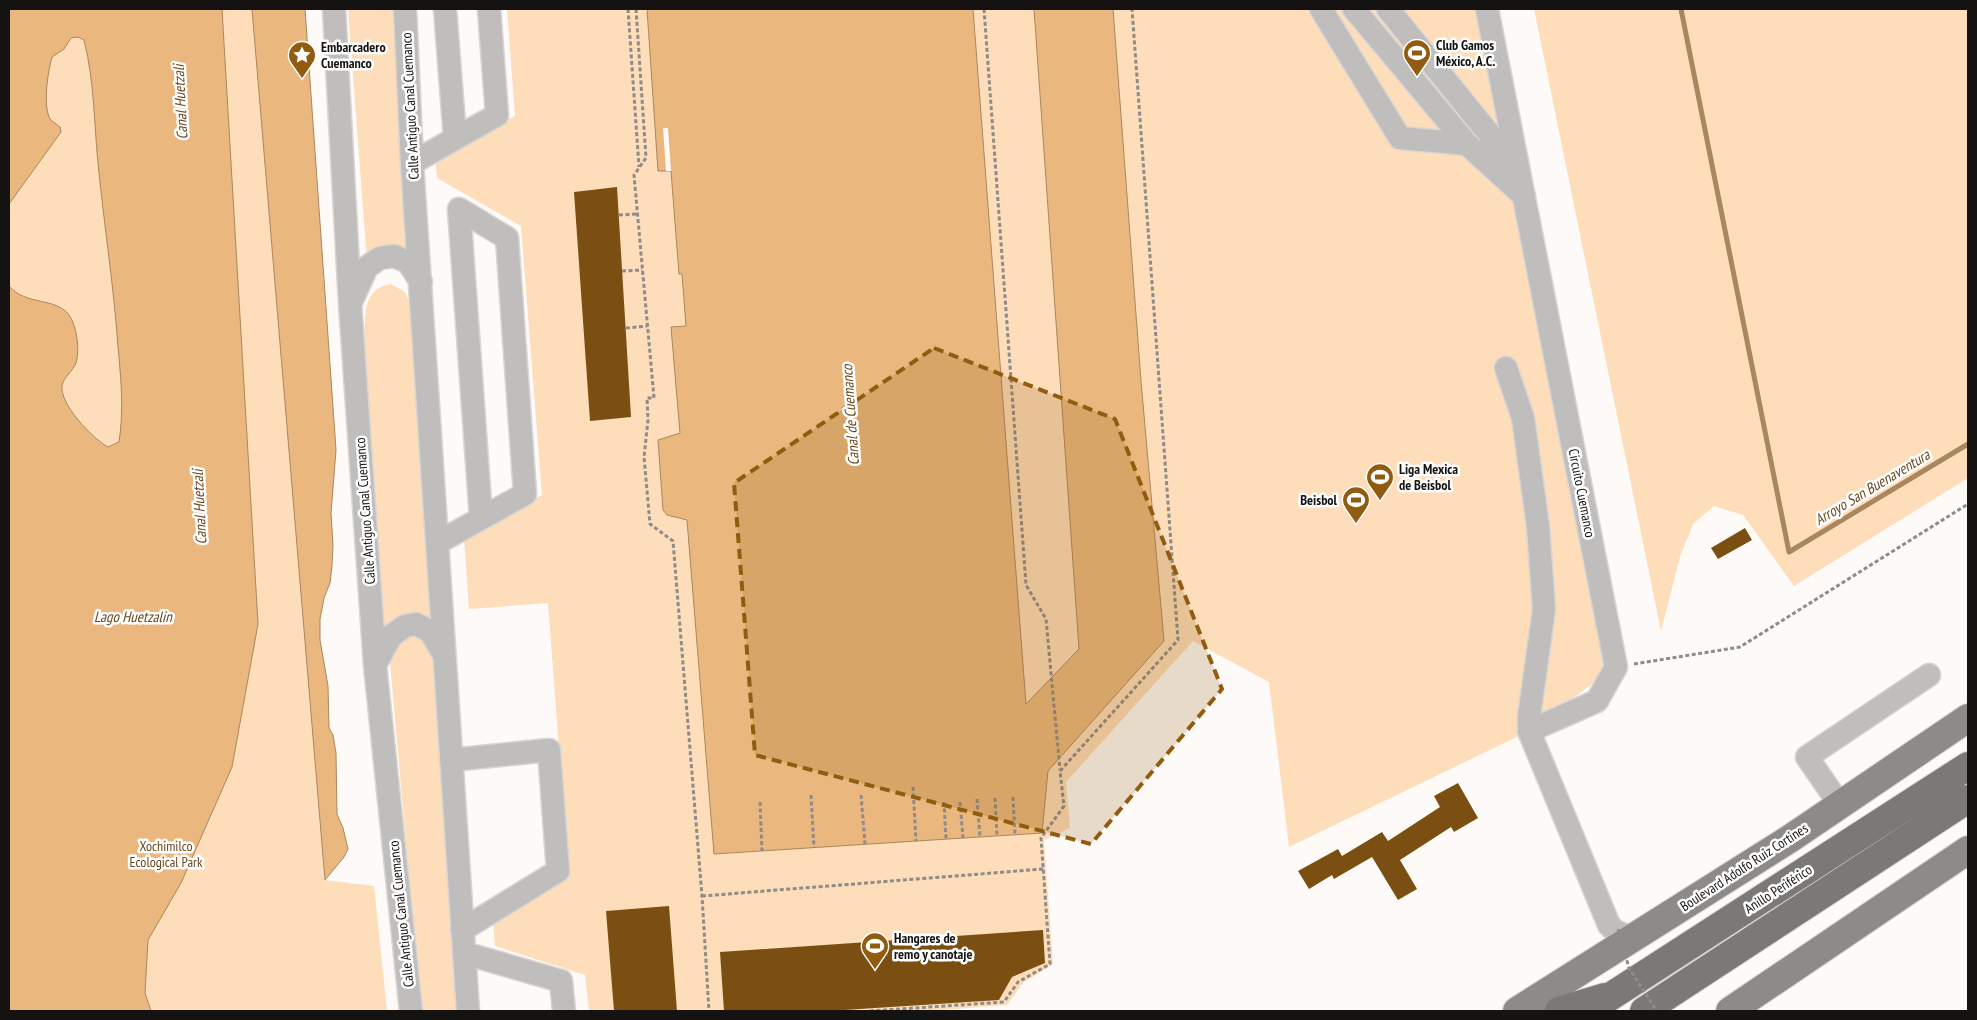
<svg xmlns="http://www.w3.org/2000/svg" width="1977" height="1020" font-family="'PT Sans Narrow',sans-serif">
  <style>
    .green { fill: #feddba }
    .water { fill: #eab87f; stroke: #aa865e }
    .pier { fill: #fefaf7 }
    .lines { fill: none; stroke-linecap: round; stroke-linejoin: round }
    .stream { stroke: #aa865e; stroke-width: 5 }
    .building { fill: #7b4f12 }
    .minor-casing { stroke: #d9d5d2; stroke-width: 25 }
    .major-casing { stroke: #d9d5d2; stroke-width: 30 }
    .highway-casing { stroke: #d9d5d2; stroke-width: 30 }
    .path { stroke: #8e8b89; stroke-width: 3; stroke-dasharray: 4 2.5; stroke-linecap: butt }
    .minor { stroke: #bfbebc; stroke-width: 22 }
    .major { stroke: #8d8a88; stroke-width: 28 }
    .highway { stroke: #7b7875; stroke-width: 28 }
    .path-bridge { stroke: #8e8b89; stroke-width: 3; stroke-dasharray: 4 2.5; stroke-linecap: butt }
    .marked { fill: #915c0f; fill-opacity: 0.2; stroke: #915c0f; stroke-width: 4; stroke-dasharray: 10 6; stroke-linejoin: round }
    .labels { text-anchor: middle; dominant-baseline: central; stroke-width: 5; stroke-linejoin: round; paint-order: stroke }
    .poi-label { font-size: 14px; font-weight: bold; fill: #141312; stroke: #fff; text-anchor: start }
    .street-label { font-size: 14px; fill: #141312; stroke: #fff }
    .park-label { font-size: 14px; fill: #6a471d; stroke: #fff }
    .water-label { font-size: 15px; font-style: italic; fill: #69471d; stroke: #fff }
  </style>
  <rect width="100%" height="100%" fill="#fefaf7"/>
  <path class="green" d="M9,9H252L325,880L374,886L387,1011H9Z
    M348,9H395L415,261H367Z
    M507,9H1485L1606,663L1596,681L1527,732L1289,847L1269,682L1193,641L1066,782L1070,828L1044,840L1053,964L1023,983L1007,1005L929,1011H589L585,975L495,946L493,920L568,868L548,603L469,609L464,538L542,495L521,226L437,178L435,157L515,116Z
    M1534,9H1968V478L1794,586L1743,515L1714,506L1693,524L1680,557L1661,631Z
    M391,284L405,292L412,309L434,627L384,635L364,338C366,314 362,289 391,284Z
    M413,630L434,651L462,1011H421L389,651Z"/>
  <path class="water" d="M9,9H222L258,624L232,767L181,883L148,940L145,993L151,1011H9V286C26,306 56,297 69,315C77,326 80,350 76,363C73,371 64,377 62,385C59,404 93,439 108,447L119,442C124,410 121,379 118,347C114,289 105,231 99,173C94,129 95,83 84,40L78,37L71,38L64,49L52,57C48,71 43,103 49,117C51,122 57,124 60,127L61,132L9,204Z
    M252,9H305L336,450L331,513L333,545L332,566L330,583L324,598L320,619V640L328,686L329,728L333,735L336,753L337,814L343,828L348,849L344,857L325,880Z
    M647,9H973L1026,704L1079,649L1034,9H1113L1141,381L1164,641L1048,771L1042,833L714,854L687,520L667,515L663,510L658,440L680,433L671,327L686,326L682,274H679L671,171H658Z"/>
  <path class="pier" d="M663,128H668L671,171H666Z"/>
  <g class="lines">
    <path class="stream" d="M1681,9L1789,552L1968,444"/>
  </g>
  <path class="building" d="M617,187L631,417L590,421L574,192Z
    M1745,528L1752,540L1718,559L1711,548Z
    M1458,783L1478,818L1454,832L1451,827L1400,860L1417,889L1398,900L1372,857L1334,879L1332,875L1309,889L1298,871L1338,849L1342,856L1382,832L1388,841L1440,807L1434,796Z
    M669,906L677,1011H614L606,911Z
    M1043,930L1045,963L1012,977L999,1000L829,1011H724L720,952Z"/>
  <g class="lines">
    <g class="minor-casing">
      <path id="minor" d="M334,9L350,303L375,665L411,1011
        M405,9L412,163L468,1011
        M445,9L455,138
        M1321,9L1400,138L1467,144
        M1354,9L1467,144L1524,196
        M1388,9L1516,167
        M1487,9L1616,667L1597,701L1529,731L1609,925C1618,935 1627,937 1641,934
        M412,163L497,115L489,9
        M351,302L367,267L380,258L394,256L408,262L421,282
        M1506,368L1523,418L1538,526L1544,609L1529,717V731
        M437,543L525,494L507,238L459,209L481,518
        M375,665L391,636L405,626L416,624L430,631L443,653
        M451,760L549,750L558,871L462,930
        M1840,805L1807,757L1929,675
        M464,953L561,981L564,1011"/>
    </g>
    <g class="major-casing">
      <path id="major" d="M1517,1011L1791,838L1968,718
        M1730,1011L1968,850"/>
    </g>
    <g class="highway-casing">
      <path id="highway" d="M1559,1011L1605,997
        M1588,1011L1968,766
        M1644,1011L1968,799"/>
    </g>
    <path class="path" d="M628,9L639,167
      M636,9L646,158L634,175L654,398H647L648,420L644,457L650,524L673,541L702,896L709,1011
      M984,9L1026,585L1046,619L1060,770
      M619,215L637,214
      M622,271L642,270
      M626,328L647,326
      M1634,664L1740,647L1968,504
      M913,787L916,841
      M811,795L814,848
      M861,795L865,844
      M1013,797L1015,835
      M995,798L997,836
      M977,799L980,837
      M760,802L762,851
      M944,802L946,839
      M960,802L963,838
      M702,896L1043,869
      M870,1011L1004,1002L1018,982L1050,964L1041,838L1064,806L1060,771L1178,640L1132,9"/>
    <use href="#minor" class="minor"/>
    <use href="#major" class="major"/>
    <use href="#highway" class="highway"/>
    <path class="path-bridge" d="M1618,929L1629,968L1657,1011"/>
  </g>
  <path class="marked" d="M934,348L1115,419L1222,689L1091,844L755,755L734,483Z"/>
  <defs>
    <g id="stadium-pin" transform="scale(1.4375)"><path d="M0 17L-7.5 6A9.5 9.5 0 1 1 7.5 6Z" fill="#915c0f" stroke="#fff"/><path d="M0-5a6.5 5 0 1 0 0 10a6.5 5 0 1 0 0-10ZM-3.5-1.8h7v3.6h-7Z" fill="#fff"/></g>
    <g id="sight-pin" transform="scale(1.4375)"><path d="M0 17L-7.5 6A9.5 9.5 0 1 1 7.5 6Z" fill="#915c0f" stroke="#fff"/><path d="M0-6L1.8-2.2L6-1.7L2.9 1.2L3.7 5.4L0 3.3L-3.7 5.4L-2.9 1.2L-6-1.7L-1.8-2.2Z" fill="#fff"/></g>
  </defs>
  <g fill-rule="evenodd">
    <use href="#stadium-pin" x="1417" y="53"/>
    <use href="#sight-pin" x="302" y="55"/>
    <use href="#stadium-pin" x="1380" y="477"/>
    <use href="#stadium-pin" x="1356" y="500"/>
    <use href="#stadium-pin" x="875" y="946"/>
  </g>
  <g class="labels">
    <g class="poi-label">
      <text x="1436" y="45">Club Gamos<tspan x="1436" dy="16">México, A.C.</tspan></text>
      <text x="321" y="47">Embarcadero<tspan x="321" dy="16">Cuemanco</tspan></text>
      <text x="1399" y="469">Liga Mexica<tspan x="1399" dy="16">de Beisbol</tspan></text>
      <text x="1337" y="500" text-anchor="end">Beisbol</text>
      <text x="894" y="938">Hangares de<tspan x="894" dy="16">remo y canotaje</tspan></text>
    </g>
    <g class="street-label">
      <text transform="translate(410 106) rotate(-93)">Calle Antiguo Canal Cuemanco</text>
      <text transform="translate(1582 493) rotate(79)">Circuito Cuemanco</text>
      <text transform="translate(365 511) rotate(-94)">Calle Antiguo Canal Cuemanco</text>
      <text transform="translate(1744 867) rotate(-33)">Boulevard Adolfo Ruiz Cortines</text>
      <text transform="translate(1778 889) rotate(-33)">Anillo Periférico</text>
      <text transform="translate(401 914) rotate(-96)">Calle Antiguo Canal Cuemanco</text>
    </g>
    <g class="park-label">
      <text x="166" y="846">Xochimilco<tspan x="166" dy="16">Ecological Park</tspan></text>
    </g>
    <g class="water-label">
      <text transform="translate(180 102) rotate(-93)">Canal Huetzali</text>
      <text transform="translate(850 415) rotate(-94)">Canal de Cuemanco</text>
      <text transform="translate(1872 487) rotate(-31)">Arroyo San Buenaventura</text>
      <text transform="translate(199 507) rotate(-93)">Canal Huetzali</text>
      <text x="133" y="616">Lago Huetzalin</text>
    </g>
  </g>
  <rect width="1977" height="1020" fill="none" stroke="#141312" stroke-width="20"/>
</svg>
